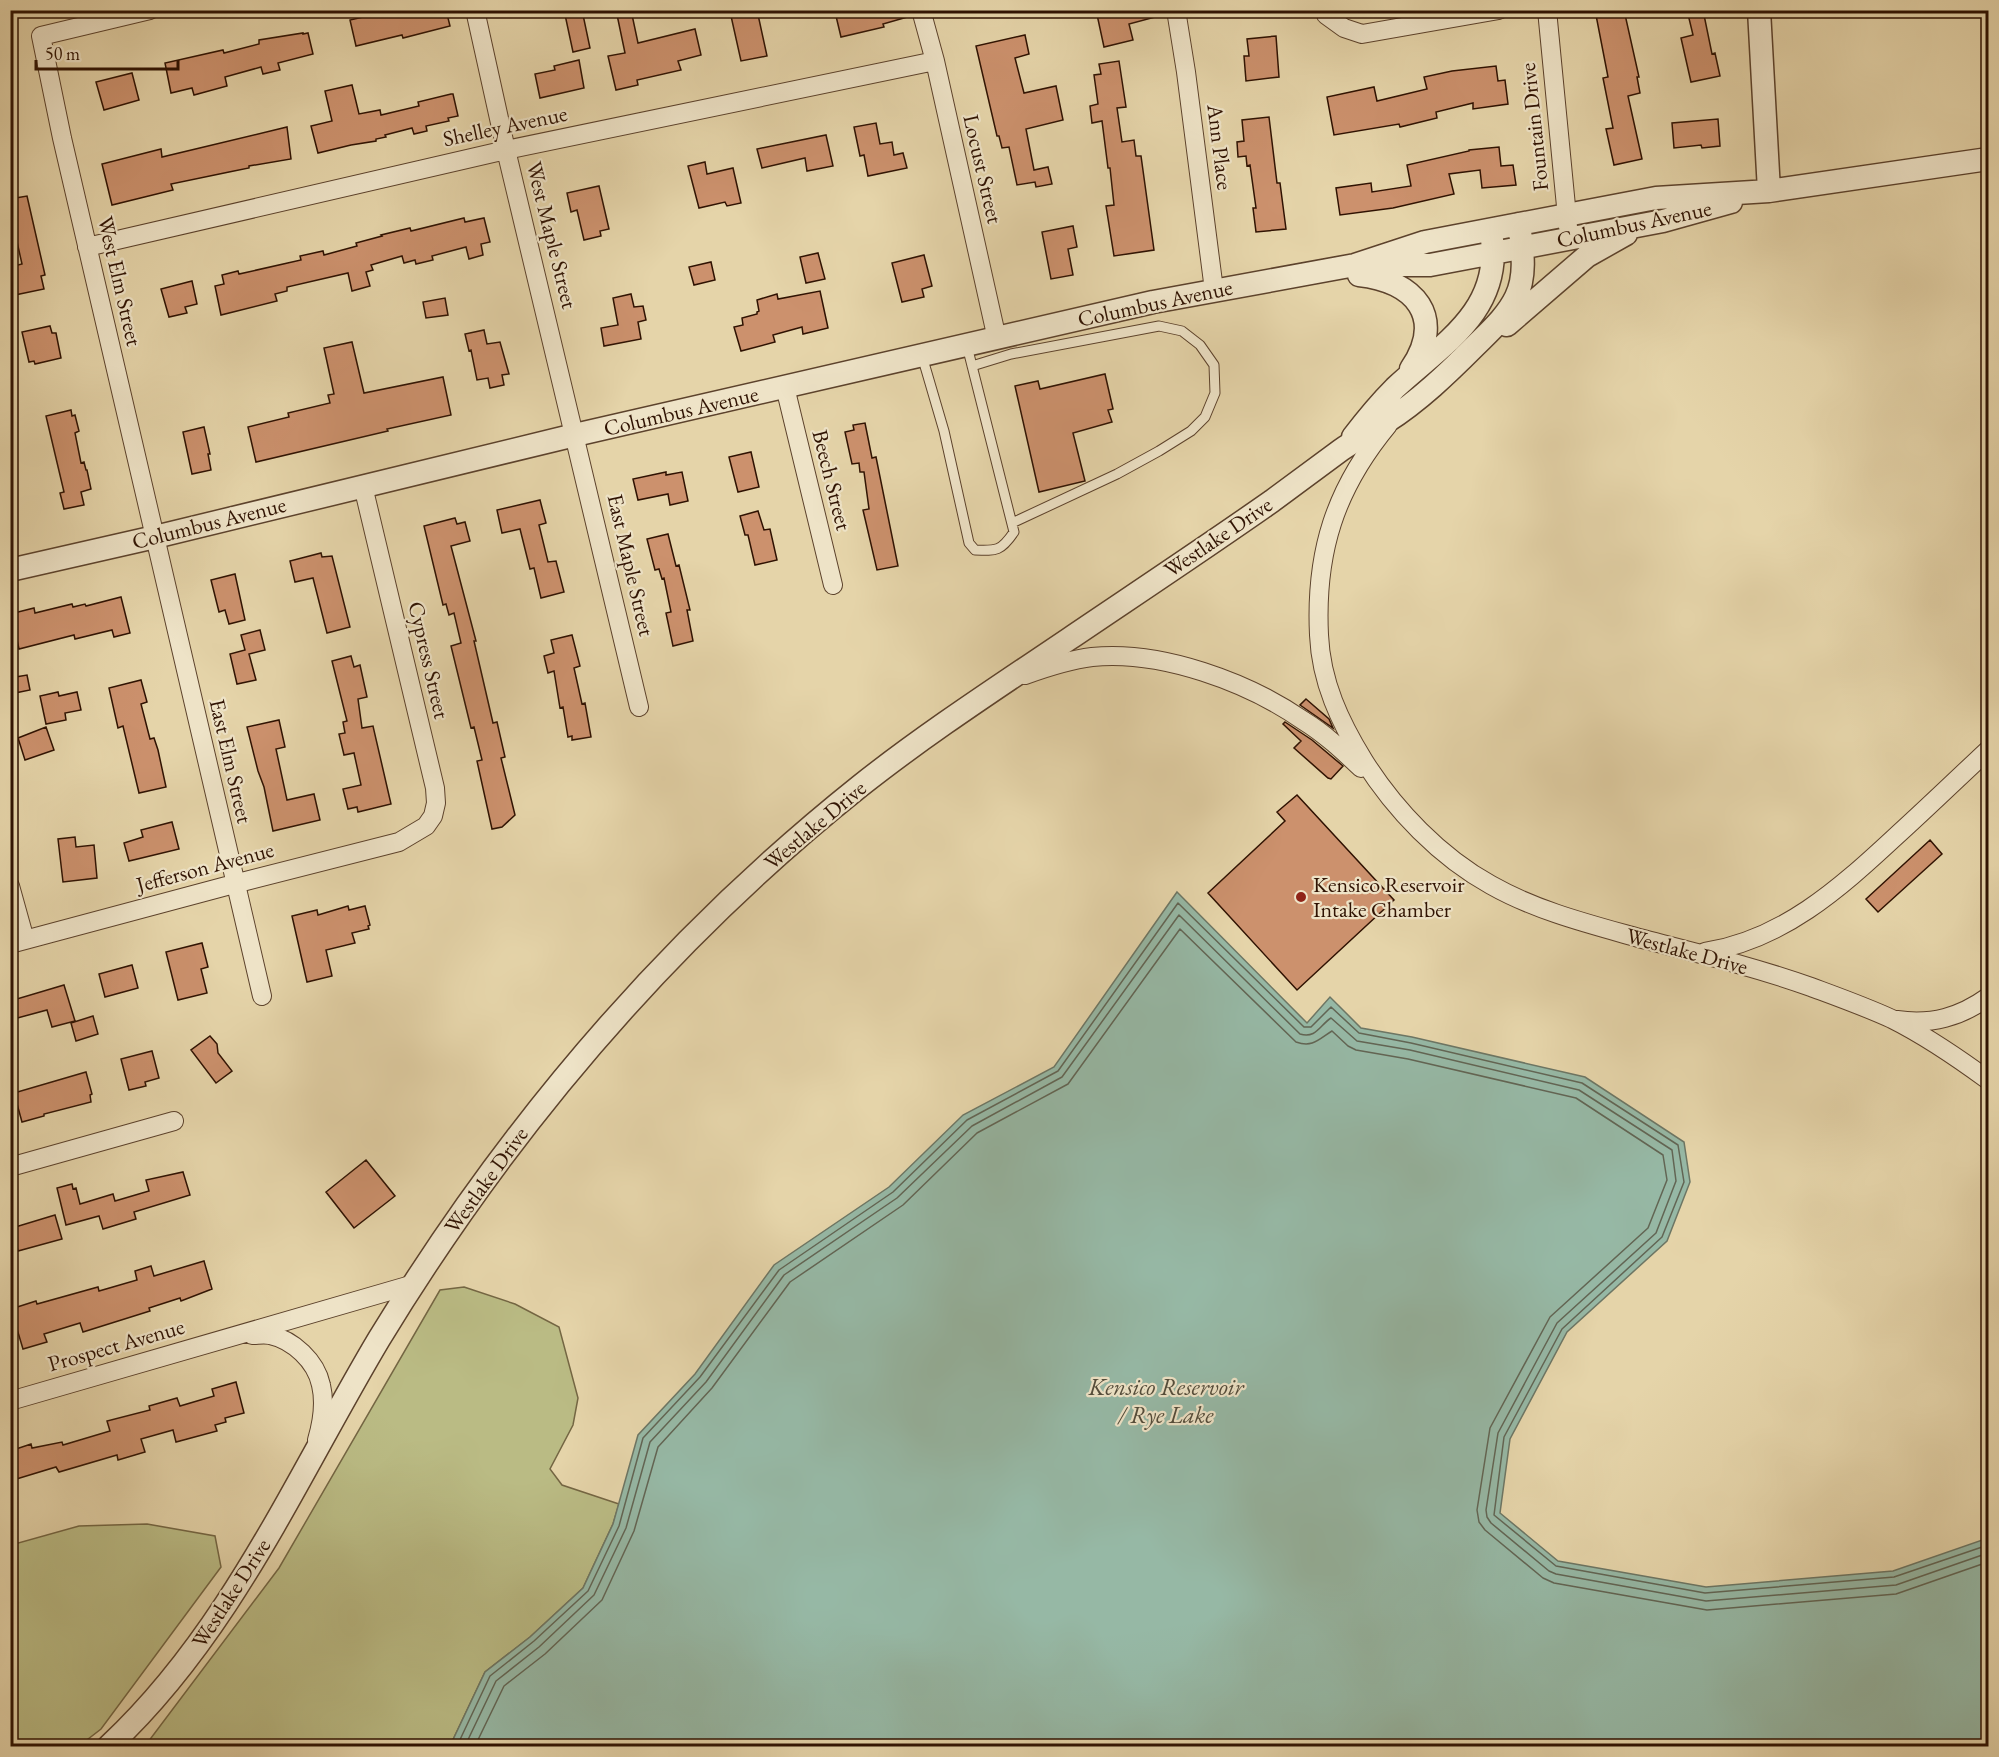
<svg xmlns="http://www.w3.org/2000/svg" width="1999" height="1757" font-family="'EB Garamond',serif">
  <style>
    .green { fill: #babb84; stroke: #746643; stroke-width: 1.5 }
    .water { fill: #96b8a5; stroke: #6d7664; stroke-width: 1.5 }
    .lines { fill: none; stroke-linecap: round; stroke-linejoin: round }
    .shore { stroke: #626554; stroke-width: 1.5 }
    .building { fill: #cc916d; stroke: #2f1202; stroke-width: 1.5 }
    .service-casing { stroke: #5c422c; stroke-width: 11 }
    .minor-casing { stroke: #5c422c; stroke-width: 20 }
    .tertiary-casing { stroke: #5c422c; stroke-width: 25 }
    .service { stroke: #eee3c7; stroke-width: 9 }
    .minor { stroke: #eee3c7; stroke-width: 18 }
    .tertiary { stroke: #eee3c7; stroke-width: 22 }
    .poi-dot { fill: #8f2418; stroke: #eee3c7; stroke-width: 2 }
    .labels { text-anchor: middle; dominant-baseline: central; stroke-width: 4.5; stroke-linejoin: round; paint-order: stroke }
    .street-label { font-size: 22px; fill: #2f1202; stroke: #eee3c7 }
    .poi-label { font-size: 22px; fill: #2f1202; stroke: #eee3c7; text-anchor: start }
    .water-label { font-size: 24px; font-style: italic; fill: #534c3b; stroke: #eee3c7 }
  </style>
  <rect width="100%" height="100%" fill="#e5d4a9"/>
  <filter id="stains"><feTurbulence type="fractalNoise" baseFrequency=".00333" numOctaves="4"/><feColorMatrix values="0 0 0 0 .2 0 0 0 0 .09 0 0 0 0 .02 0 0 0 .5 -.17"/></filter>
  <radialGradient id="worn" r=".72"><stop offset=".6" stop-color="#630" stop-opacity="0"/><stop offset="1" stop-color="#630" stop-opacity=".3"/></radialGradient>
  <path class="green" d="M464,1287L515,1304L559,1327L578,1398L573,1425L550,1469L562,1485L619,1504L613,1524L583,1588L530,1637L485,1672L450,1746H145L279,1568L440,1290Z
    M147,1524L215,1536L221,1567L101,1729L79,1746H11V1545L79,1526Z"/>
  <path class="water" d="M1177,892L1307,1023L1330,997L1361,1028L1412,1037L1585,1077L1684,1142L1690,1182L1667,1241L1567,1332L1510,1439L1500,1513L1558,1561L1706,1587L1893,1571L1988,1538V1746H450L485,1672L530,1637L583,1588L613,1524L638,1435L695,1374L774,1265L889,1187L963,1115L1054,1067Z"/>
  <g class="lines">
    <path class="shore" d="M457,1746L490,1676L534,1641L588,1591L619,1526L643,1438L700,1377L779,1270L893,1192L967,1120L1058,1071L1178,903L1304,1027H1311L1331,1007L1359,1033L1411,1043L1582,1083L1678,1145L1684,1182L1662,1237L1562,1329L1504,1437L1494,1515L1556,1566L1705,1593L1894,1577L1988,1545
      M465,1746L496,1681L539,1647L594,1595L626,1528L650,1442L706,1382L784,1275L897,1198L972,1126L1062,1077L1179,915L1300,1034C1316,1039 1320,1025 1331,1018L1357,1041L1410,1050L1579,1090L1672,1150L1676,1181L1656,1233L1557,1323L1498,1433L1486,1510L1487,1517L1491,1523L1549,1571L1556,1574L1706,1601L1896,1585L1988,1553
      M475,1746L504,1686L545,1654L602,1600L634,1531L658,1447L712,1388L790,1282L903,1205L977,1133L1068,1084L1180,929L1296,1042C1313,1048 1319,1039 1332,1031L1348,1046L1356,1050L1408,1059L1576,1098L1663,1155L1667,1180L1648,1228L1550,1317L1490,1428L1477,1510L1479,1522L1485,1530L1543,1578L1554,1583L1707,1610L1896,1594L1988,1562"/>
  </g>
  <path class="building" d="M446,10L450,26L403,38L402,35L356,46L350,20L389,11Z
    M564,10H582L590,48L573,52Z
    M616,10H631L638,43L695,29L701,55L678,61L681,70L637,80L638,85L616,90L608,56L625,53Z
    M757,10L767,56L741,61L731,16Z
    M852,10H910L911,16L883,24L884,27L841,37L836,16L853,13Z
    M1096,10H1158L1159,16L1129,24L1133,40L1104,47Z
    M1595,10H1624L1639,77H1637L1640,93L1628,96L1642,159L1614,165L1606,129L1613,128L1603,78L1608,77Z
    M1687,10H1703L1712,54L1715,53L1720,76L1691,82L1681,38L1693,35Z
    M303,33V34L308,33L313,54L278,63L280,70L263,74L261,67L225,77L227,86L194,95L192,88L171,93L165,63L223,50L224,53L259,44V40Z
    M1025,35L1029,54L1015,58L1024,93L1056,86L1063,120L1026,129L1034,170L1048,167L1052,184L1036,187L1035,182L1017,185L1009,147L1002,148L999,136H997L976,46Z
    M1276,36L1279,77L1246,81L1244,56H1249L1247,39Z
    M579,60L584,88L540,98L535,74L555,70L554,66Z
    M1119,61L1126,107L1117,108L1122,142L1134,140L1136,156H1141L1154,250L1114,256L1106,206L1114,205L1110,168H1108L1102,121L1092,123L1090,106L1098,104L1094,75L1101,74L1099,64Z
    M1496,66L1498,81L1505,80L1508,104L1473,109V103L1436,112L1437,118L1400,127L1399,124L1334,135L1327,97L1374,87L1377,101L1427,89L1424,77L1452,71Z
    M132,73L139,100L104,110L96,82Z
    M352,85L359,114L380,110L381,115L419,106L418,102L451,94H453L458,116L448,118L449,121L426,126L427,131L414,134L412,128L385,135L386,137L376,139V141L351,145L318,153L311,126L332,121L325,91Z
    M1269,117L1277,183H1280L1286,229L1256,232L1253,208H1256L1250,165L1247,166L1246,156L1238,157L1237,142L1244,141L1242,120Z
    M1718,119L1720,146L1702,148L1701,145L1674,148L1672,123Z
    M876,123L880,144L892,142L894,155L903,153L907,168L868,176L864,155L860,156L854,127Z
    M287,127L291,159L249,166V168L229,172L171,184L173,190L112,205L102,164L161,149L162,157Z
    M826,135L833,166L807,171L805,158L762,168L757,149Z
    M1499,147L1501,166L1513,165L1516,185L1482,188L1480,170L1449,174L1454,194L1393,208L1340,215L1336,188L1371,183L1372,192L1411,186L1407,165L1469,151V150Z
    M705,162L707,174L733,168L741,203L727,206L725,202L699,208L688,166Z
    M599,186L609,229L600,231L601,236L584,240L577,210L571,212L567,193Z
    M27,196L45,275L41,276L44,289L10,296V267L22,264L15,233L10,234V199Z
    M464,218L465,222L484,218L490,242L481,244L483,255L469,259L466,247L432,256L433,260L416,264L415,260L404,263L402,256L371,265L373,270L366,272L370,286L352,291L348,273L287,287V291L275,294L277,301L221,315L215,286L224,284L222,275L238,271L239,274L301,260L300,256L323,251L324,255L357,246L356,243L382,236L381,235L410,228L411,231Z
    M1073,226L1077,247L1068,249L1073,275L1051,279L1042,232Z
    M818,253L825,279L806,283L800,257Z
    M924,255L932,286L922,289L924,297L902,302L892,263Z
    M711,262L715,280L694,285L689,267Z
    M192,281L197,304L185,307L187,313L169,317L161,289Z
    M820,291L828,328L803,334L802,327L773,335L775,342L741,351L734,327L743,325L742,318L757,314V312L759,311L757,300L777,294L778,299Z
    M631,294L634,307L643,306L646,320L638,322L641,339L604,346L601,328L618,325L613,298Z
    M445,298L448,315L426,318L423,302Z
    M50,326L52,333H56L61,358L35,364L34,361L29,362L22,332Z
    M484,330L487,344L500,342L509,374L502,375L504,385L490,388L488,378L477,380L471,350L469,351L465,334Z
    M352,342L364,393L443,377L451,415L387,429L388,431L256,462L248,427L289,417L288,413L330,403L328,395L334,394L324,348Z
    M1105,374L1113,409L1108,410L1112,422L1073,433L1085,481L1039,492L1015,386L1038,381L1040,389Z
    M71,410L72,416L75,415L79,431L75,433L81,463L84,462L86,470H87L91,489L81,492L84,505L64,509L60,493L64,492L46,416Z
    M865,423L872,458L876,457L898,566L877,570L863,510L869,509L864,472H860L859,463L852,464L845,432L854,430L853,425Z
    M204,427L210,454H208L211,470L192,474L183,432Z
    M751,452L759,487L738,492L729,457Z
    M666,472V475L682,472L688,501L670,505L668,494L638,500L633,479Z
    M540,500L546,523L539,525L548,562L556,561L564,592L541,598L534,568L530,569L520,529L502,533L497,510Z
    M758,511L764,530L770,529L777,560L755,565L748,535H745L740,516Z
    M455,518L457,524L465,522L470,541L451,546L476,641H474L493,723L497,722L505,757L501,758L515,815L502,827L492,829L477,761L482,760L474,727L471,728L451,646L461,643L454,613L449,615L446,604L443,605L424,526Z
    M668,534L676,566L679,565L690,610H687L693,641L673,646L666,613L671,612L664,578L662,579L659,569L655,570L647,539Z
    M321,553L322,557L332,556L350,627L327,633L313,578L295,582L290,561Z
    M235,574L245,620L229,624L225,610L219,612L211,580Z
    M121,597L130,633L114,637L112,630L75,639L74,635L19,649L17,640L10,641V614L34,608L35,613L72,604L73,607L85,604L86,606Z
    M260,630L265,650L249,654L256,680L237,684L230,654L245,650L241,635Z
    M572,635L580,666L574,668L582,704L585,703L591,737L572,740V736L568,737L563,707L560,708L554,671L548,673L544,656L554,653L551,640Z
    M351,656L354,667L360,665L367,697L358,699L362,728L373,726L391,804L358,812L357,807L348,809L343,789L361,785L354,753L344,755L339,734L345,733L343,722L347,721L332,661Z
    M27,675L30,690L10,694V678Z
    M141,680L147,702L141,704L150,739L154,738L158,750L166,787L139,793L123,726L118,728L109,688Z
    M58,692L59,696L77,692L81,710L65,713L66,720L46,724L40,696Z
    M1306,699L1329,719L1333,728L1300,705Z
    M279,720L285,747L276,749L287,800L314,794L320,820L273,831L264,787L258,771L247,727Z
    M1285,722L1312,740L1343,766L1331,779L1328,778L1294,748L1301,741L1283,724Z
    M46,727L54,750L25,760L18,738Z
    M1297,795L1394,900L1297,990L1208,893L1285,821L1277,812Z
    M172,822L179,849L129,861L124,843L143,837L141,830Z
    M75,837L76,847L94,845L97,878L63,882L58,839Z
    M1930,840L1942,854L1878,912L1866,899Z
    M348,906L349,910L365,906L370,925L368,926L369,929L352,933L355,943L326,950L332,976L307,982L292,916L317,910L318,915Z
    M202,943L208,967L201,969L207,993L178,1000L166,952Z
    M132,965L138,988L105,997L99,974Z
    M64,985L75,1021L52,1027L47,1010L10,1020V1001Z
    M93,1016L98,1034L76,1041L71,1023Z
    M210,1036L217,1044L218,1053L232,1071L216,1083L191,1050Z
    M152,1051L159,1078L145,1082L146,1086L129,1090L121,1059Z
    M86,1072L92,1094L90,1095L91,1102L44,1114V1116L22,1122L14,1093Z
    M366,1160L395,1196L354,1228L326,1192Z
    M183,1172L190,1195L134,1212L136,1219L103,1229L99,1216L66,1225L57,1188L72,1184L73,1189L76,1188L80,1204L113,1194L115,1201L149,1191L146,1180Z
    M55,1215L62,1239L18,1251L12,1228Z
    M204,1261L212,1289L181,1301L180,1298L149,1308L150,1311L83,1332L80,1323L44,1334L47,1342L23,1349L11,1309L36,1301L37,1304L98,1287L99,1291L137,1280L135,1271L151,1266L154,1276Z
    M236,1382L244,1413L225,1418L226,1422L215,1425L217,1431L176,1442L173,1430L141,1439L145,1452L118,1460L117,1455L59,1472L56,1467L10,1481V1451L31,1444L32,1448L62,1442L63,1445L110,1431L107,1421L150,1410L149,1406L177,1398L180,1406L214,1396L212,1389Z"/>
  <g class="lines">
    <g class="service-casing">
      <path id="service" d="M922,356L944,431L969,543L975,550C997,551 1001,551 1014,532L967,346
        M972,366L1011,354L1159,326L1182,331L1200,345L1214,365L1215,393L1205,417L1191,431L1159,451L1117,474L1012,523"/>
    </g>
    <g class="minor-casing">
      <path id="minor" d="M150,10L41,36L62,138L262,996
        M475,10L506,150L639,707
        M921,10L935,61L997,339
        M1176,10L1186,72L1214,290
        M1325,10L1326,15L1344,28L1362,34L1499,10
        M1547,10L1568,227
        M87,247L506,150L935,61
        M785,387L833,585
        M1388,425C1335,489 1315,552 1319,635C1321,682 1340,722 1364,761C1395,810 1440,857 1491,885C1537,911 1589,924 1639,938C1697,953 1755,967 1811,987C1838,997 1866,1007 1892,1019C1926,1036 1958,1058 1988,1080
        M1025,675C1047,667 1068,660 1092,657C1161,650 1248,682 1304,721C1325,734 1343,751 1361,768
        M10,886L25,940
        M10,944L234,884L399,842L426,826L433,816L436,803L435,788L363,486
        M1705,952C1782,940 1839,889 1894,838C1926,809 1957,779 1988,750
        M1897,1020C1932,1025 1960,1017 1988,997
        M10,1167L174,1121
        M252,1335C258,1335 264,1334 270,1335C293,1340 316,1361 321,1385C325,1402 322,1423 317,1440
        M10,1401L414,1284"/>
    </g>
    <g class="tertiary-casing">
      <path id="tertiary" d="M1759,10L1769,191
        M1374,265H1430L1663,221L1731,202
        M1359,275C1415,281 1446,317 1411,369
        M1507,325L1587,256L1626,234
        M1353,437C1366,420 1380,403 1395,388C1441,345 1501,312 1492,239
        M10,570L155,537L575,435L1153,302L1355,265L1425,242L1656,198L1769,191L1988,159
        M109,1746C230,1633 295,1480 379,1339C507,1129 667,940 860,786C927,733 998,687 1069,639C1137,593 1205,548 1272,501C1295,484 1318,467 1341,450C1355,440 1372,432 1386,422C1419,401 1448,373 1475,346C1490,331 1507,316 1516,297C1527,274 1522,248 1519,224"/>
    </g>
    <use href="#service" class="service"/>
    <use href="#minor" class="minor"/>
    <use href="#tertiary" class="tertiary"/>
  </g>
  <circle class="poi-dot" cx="1301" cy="897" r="6"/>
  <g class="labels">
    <g class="street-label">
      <text transform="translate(505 126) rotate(-12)">Shelley Avenue</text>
      <text transform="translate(1534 127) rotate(-96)">Fountain Drive</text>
      <text transform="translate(1220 147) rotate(83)">Ann Place</text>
      <text transform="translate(983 169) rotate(77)">Locust Street</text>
      <text transform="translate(1634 224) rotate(-12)">Columbus Avenue</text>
      <text transform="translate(552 235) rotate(76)">West Maple Street</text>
      <text transform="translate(120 281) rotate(77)">West Elm Street</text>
      <text transform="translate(1155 303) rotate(-12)">Columbus Avenue</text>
      <text transform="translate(681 411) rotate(-13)">Columbus Avenue</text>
      <text transform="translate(832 480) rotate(76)">Beech Street</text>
      <text transform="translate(209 523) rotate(-14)">Columbus Avenue</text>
      <text transform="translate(1218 537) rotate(-34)">Westlake Drive</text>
      <text transform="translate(631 565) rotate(77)">East Maple Street</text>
      <text transform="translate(429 660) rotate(77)">Cypress Street</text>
      <text transform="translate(231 761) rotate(77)">East Elm Street</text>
      <text transform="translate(815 825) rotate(-40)">Westlake Drive</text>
      <text transform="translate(205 867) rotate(-15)">Jefferson Avenue</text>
      <text transform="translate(1687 951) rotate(15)">Westlake Drive</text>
      <text transform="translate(486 1180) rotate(-54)">Westlake Drive</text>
      <text transform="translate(116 1345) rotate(-16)">Prospect Avenue</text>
      <text transform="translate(231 1593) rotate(-57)">Westlake Drive</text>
    </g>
    <g class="poi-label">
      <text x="1313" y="884">Kensico Reservoir<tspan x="1313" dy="25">Intake Chamber</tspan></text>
    </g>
    <g class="water-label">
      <text x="1166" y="1386">Kensico Reservoir<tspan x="1166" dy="28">/ Rye Lake</tspan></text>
    </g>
  </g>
  <rect width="1999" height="1757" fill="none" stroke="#e5d4a9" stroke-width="36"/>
  <rect x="12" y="12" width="1975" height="1733" fill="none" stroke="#2f1202" stroke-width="3"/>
  <rect x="18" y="18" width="1963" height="1721" fill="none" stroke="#2f1202" stroke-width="1.5"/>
  <path d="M36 60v9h142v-9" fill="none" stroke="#2f1202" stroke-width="3"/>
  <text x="45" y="60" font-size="18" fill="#2f1202" stroke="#eee3c7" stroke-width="4.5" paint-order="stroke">50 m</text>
  <rect width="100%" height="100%" filter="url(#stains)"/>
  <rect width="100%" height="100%" fill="url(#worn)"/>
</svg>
